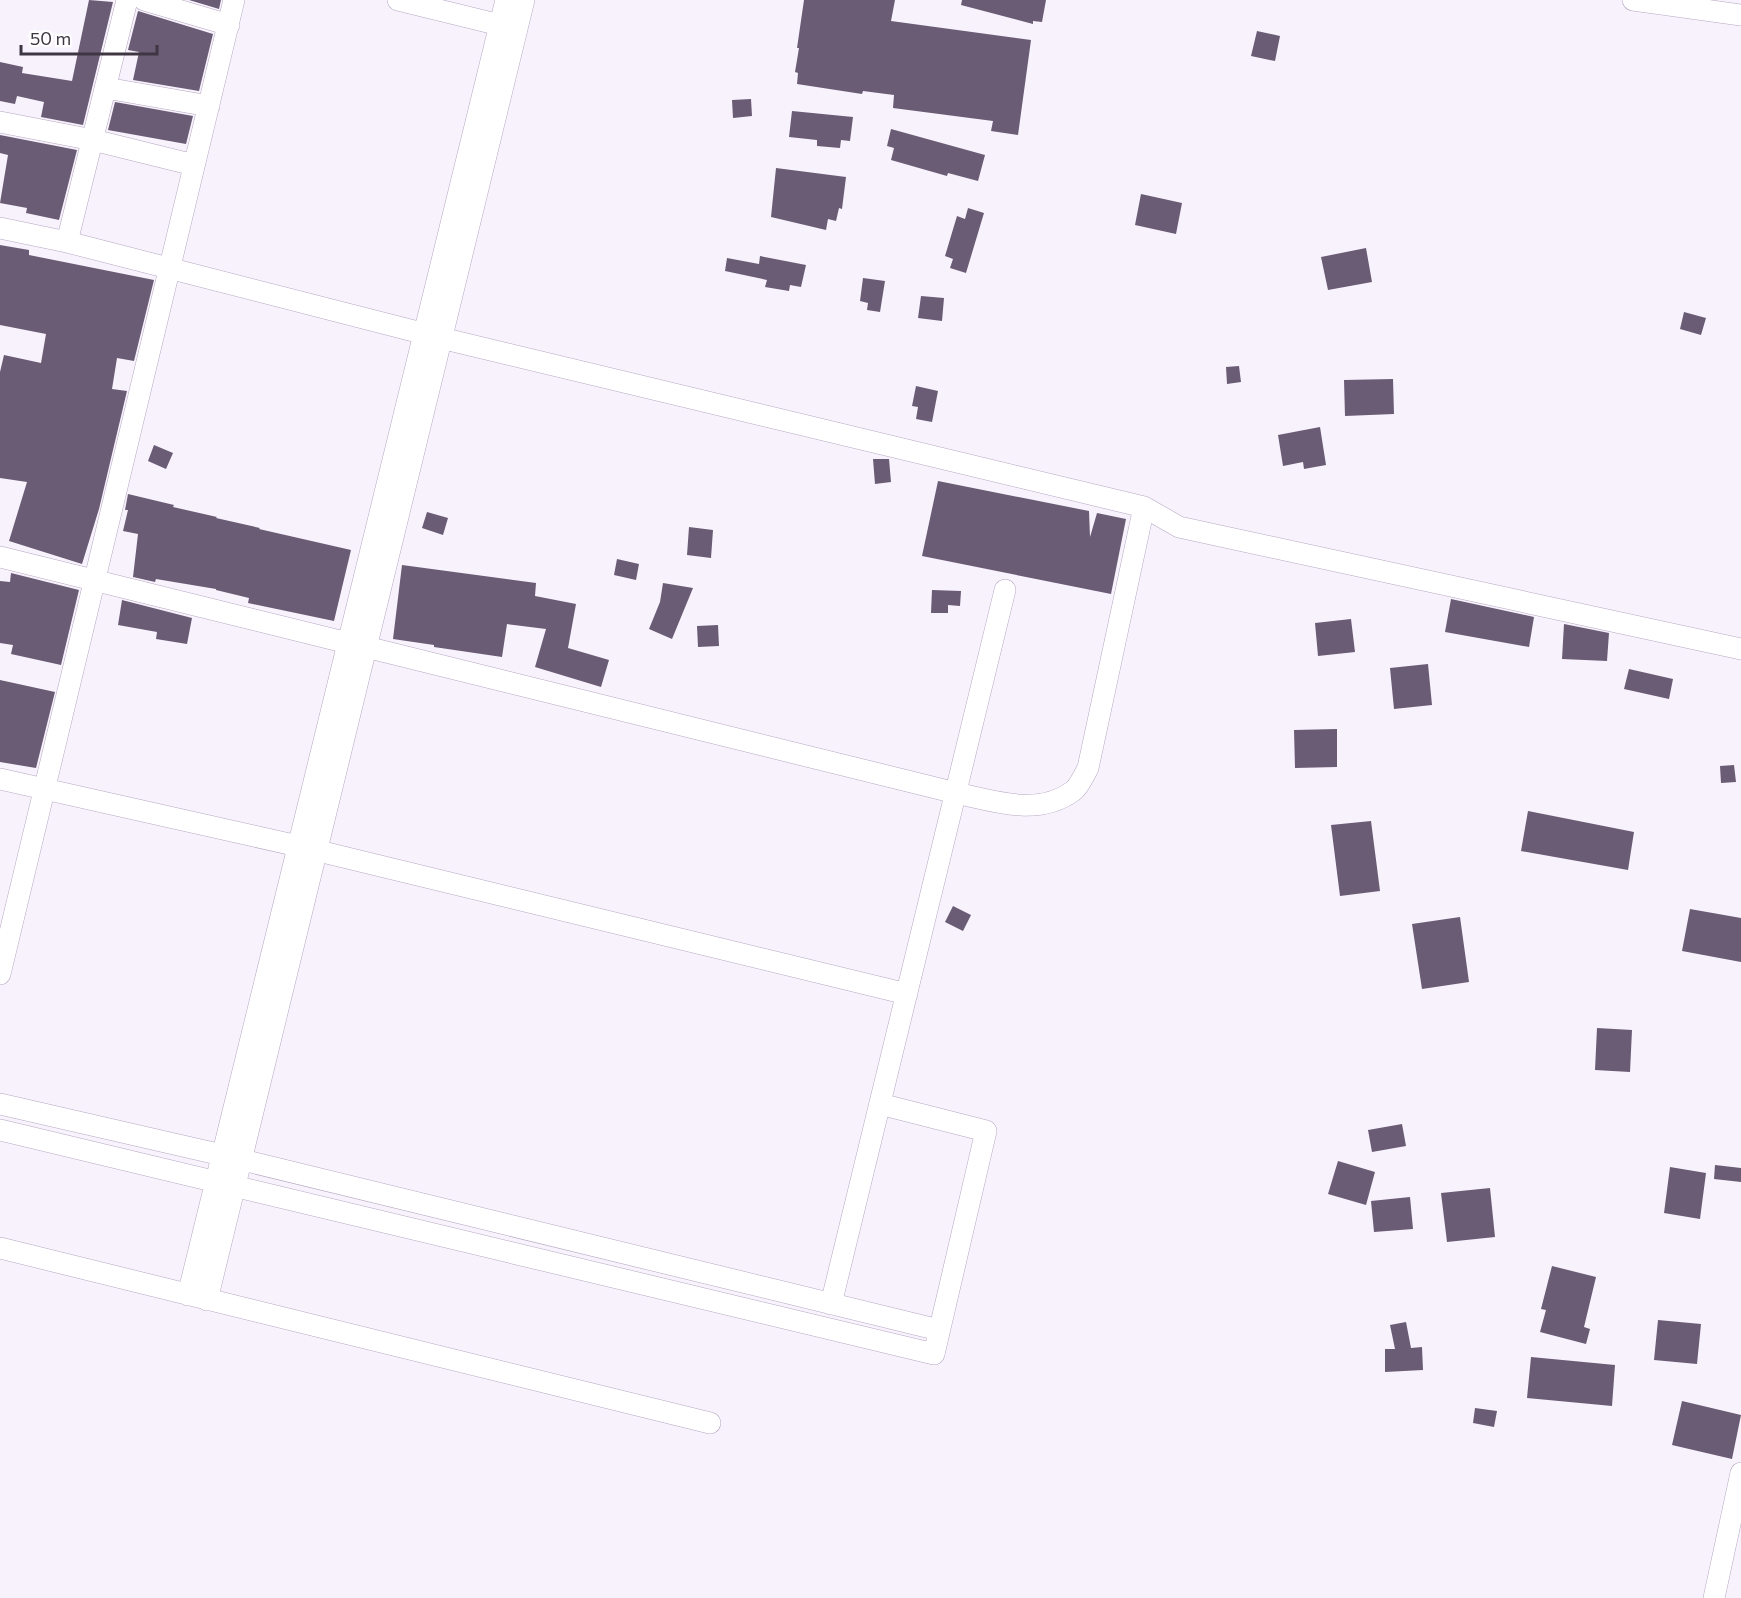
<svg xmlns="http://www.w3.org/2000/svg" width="1741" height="1598" font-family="Commissioner,sans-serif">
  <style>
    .building { fill: #6a5c74 }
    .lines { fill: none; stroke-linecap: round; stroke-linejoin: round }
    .minor-casing { stroke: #b6a7c2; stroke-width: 22 }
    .minor { stroke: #fff; stroke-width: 21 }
  </style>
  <rect width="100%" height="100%" fill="#f8f2fd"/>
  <path class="building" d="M89,0L113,2L83,125L41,117L44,102L17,96L15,104L0,101V62L23,67L22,73L72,81Z
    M189,0H221L219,9Z
    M804,0H895L891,21L1031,40L1018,135L991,131L993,121L893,108L894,95L863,91L862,94L797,84L798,73L795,72L799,48H797Z
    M962,0H1046L1042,22L1033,21V24L961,5Z
    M138,11L213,34L199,91L133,80L139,52L128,50Z
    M1257,31L1280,36L1275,61L1251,56Z
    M751,99L752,116L733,118L732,100Z
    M115,102L193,116L186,144L108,130Z
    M792,111L853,117L850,141L841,140L840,148L817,146V140L789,137Z
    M891,129L985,155L978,181L948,173L947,176L891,160L894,148L887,146Z
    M0,135L77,150L59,220L26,213L27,208L0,203L8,155L0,153Z
    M776,168L846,177L842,209L839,208L836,221L828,219L826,230L771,217Z
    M1141,194L1182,203L1176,234L1135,225Z
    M968,208L984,213L966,273L950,268L953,259L945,256L957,216L965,219Z
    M0,245L29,250V255L154,280L134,361L117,358L112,389L127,391L99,509L82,564L9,541L27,482L0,478V372L4,355L41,363L46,334L0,325Z
    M1366,248L1372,282L1328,290L1321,257Z
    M760,256L806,265L801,287L790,285L789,291L765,287L767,280L725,271L727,258L759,264Z
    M863,278L885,281L880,312L867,310L868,303L860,301Z
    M921,296L944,298L942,321L918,318Z
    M1684,312L1706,318L1701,335L1680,329Z
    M1239,366L1241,382L1227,384L1226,367Z
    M1393,379L1394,414L1345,416L1344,380Z
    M916,386L938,391L932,422L916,419L918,407L912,406Z
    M1320,427L1326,465L1304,469L1303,462L1283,466L1278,435Z
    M154,445L173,453L166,469L148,461Z
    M873,459H889L891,482L875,484Z
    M938,481L1089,511L1090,537L1097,513L1126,519L1111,594L922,556Z
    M128,494L174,505L173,507L217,517L216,518L260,528L259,529L351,550L334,621L248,603L249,598L216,590V589L156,579L155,582L133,577L138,534L123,531L128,510H125Z
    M427,512L448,518L443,535L422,528Z
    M689,527L713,530L711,558L687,555Z
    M617,559L639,564L636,580L614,575Z
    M402,565L536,583L535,596L576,604L568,648L609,660L601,687L535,667L546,629L507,624L502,657L434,647V645L393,639Z
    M11,573L79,590L61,665L11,654L13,645L0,643V581L10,582Z
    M663,583L693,588L672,639L649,629L660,602Z
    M932,590L961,591L960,606L948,605V613H931Z
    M1451,599L1534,617L1529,647L1445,632Z
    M122,600L192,618L187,644L156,639L157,632L118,625Z
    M1351,619L1355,652L1318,656L1315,623Z
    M1564,624L1609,633L1607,661L1562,659Z
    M718,625L719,646L698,647L697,626Z
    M1428,664L1432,705L1394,709L1390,668Z
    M1629,669L1673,679L1669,699L1624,689Z
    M0,680L55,692L36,768L0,762Z
    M1337,729V767L1295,768L1294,730Z
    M1734,765L1736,782L1721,783L1720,766Z
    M1528,811L1634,832L1628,870L1521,851Z
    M1371,821L1380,891L1340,896L1331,825Z
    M953,906L971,915L963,931L945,922Z
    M1690,909L1741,918V962L1682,951Z
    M1460,917L1469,982L1422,989L1412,924Z
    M1597,1028L1632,1030L1630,1072L1595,1070Z
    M1402,1124L1406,1146L1372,1152L1368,1130Z
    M1338,1161L1375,1172L1366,1205L1328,1194Z
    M1715,1165L1741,1168V1182L1714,1179Z
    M1670,1167L1706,1173L1700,1219L1664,1213Z
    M1490,1188L1495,1237L1447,1242L1441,1193Z
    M1410,1197L1413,1229L1374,1232L1371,1201Z
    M1552,1266L1596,1277L1584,1327L1590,1329L1586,1344L1540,1332L1546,1310L1541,1309Z
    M1658,1320L1701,1324L1697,1364L1654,1360Z
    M1406,1322L1411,1348L1422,1347L1423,1370L1385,1372V1349H1395L1390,1325Z
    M1531,1357L1615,1365L1612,1406L1527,1398Z
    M1682,1401L1741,1415L1732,1459L1672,1445Z
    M1475,1408L1497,1411L1494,1427L1473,1423Z"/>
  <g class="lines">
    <g class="minor-casing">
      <path id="minor" d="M144,0L229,25
        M398,0L500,25
        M1633,0L1741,15
        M106,88L209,106
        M0,122L93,140L194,165
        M0,228L67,242L441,338L1144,507L1179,527L1741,649
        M67,242L127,0
        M0,557L348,643
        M366,647L956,793C994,801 1038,817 1073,791C1079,787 1084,775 1088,768L1144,507
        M0,779L298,846L907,994
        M0,974L234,0
        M0,1104L222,1155L939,1330
        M0,1130L934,1354L986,1131L880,1104
        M0,1248L710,1423
        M188,1295L506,0
        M207,1300L524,0
        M831,1304L1005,590
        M1714,1598L1741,1473"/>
    </g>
    <use href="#minor" class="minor"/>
  </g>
  <path d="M21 45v9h136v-9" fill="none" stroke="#3e3743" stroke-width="3"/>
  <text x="30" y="45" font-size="18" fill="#3e3743" stroke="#ffffff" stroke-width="4.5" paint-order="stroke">50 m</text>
</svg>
